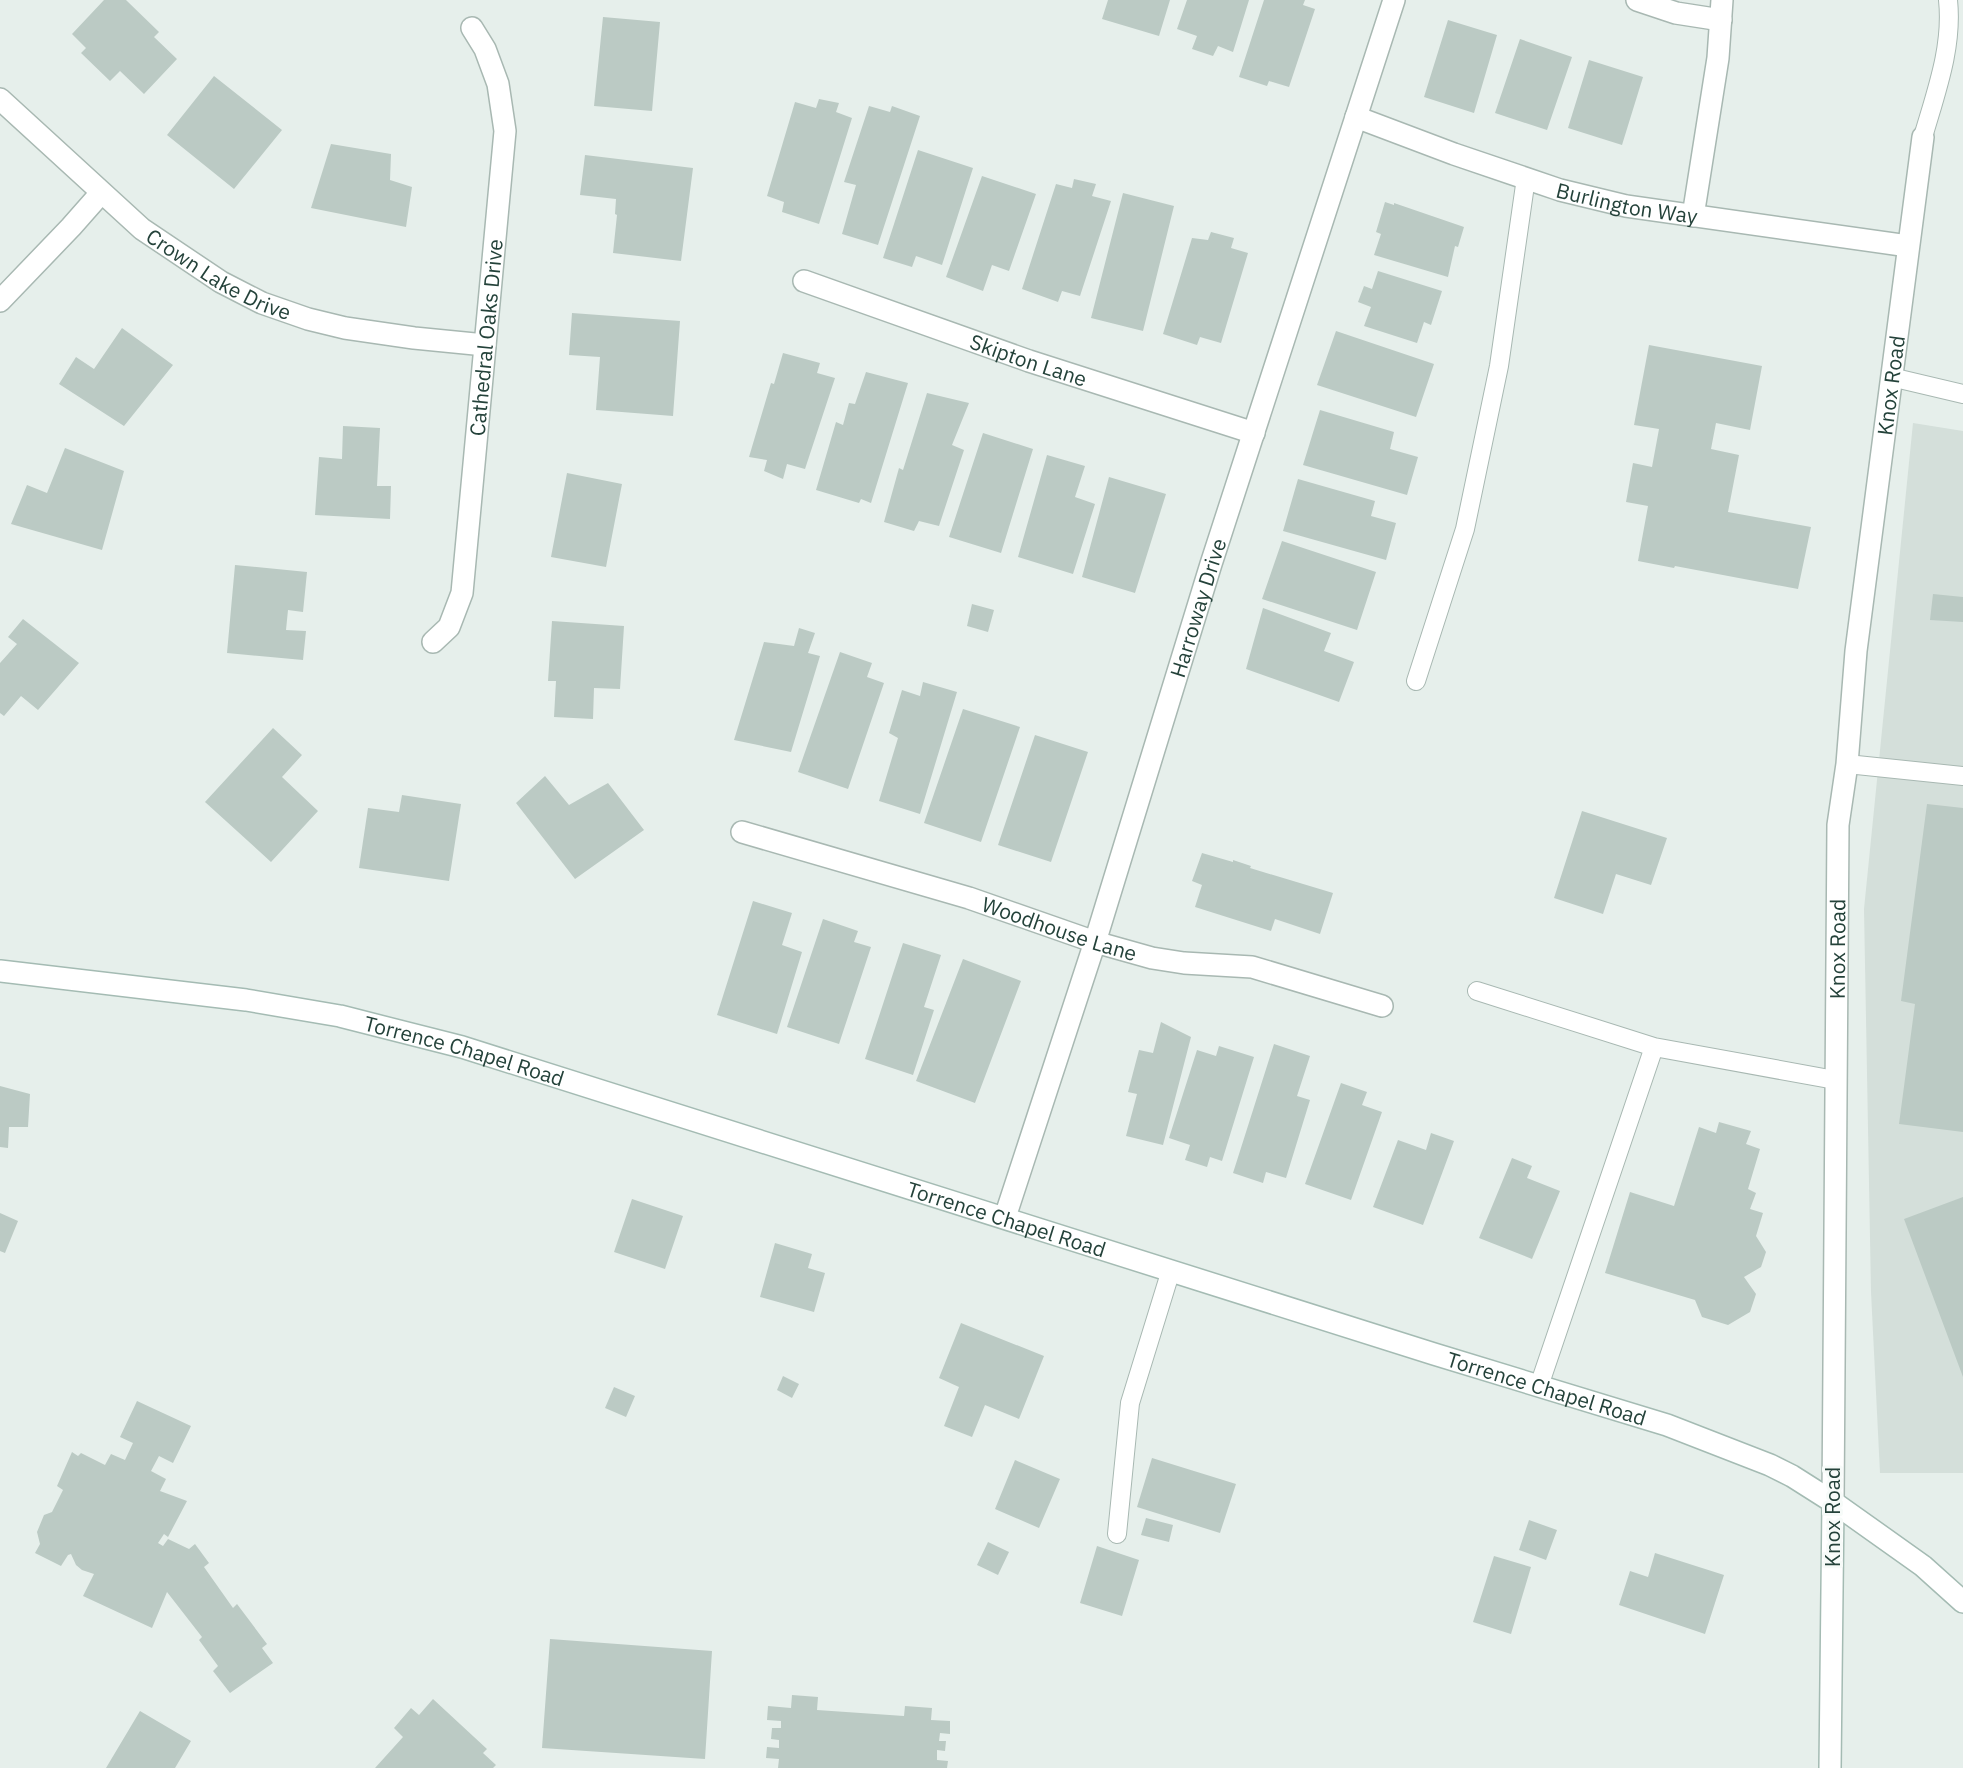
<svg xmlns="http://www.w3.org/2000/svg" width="1963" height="1768" font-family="'IBM Plex Sans',sans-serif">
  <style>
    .built { fill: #d4dfda }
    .building { fill: #bbcac4 }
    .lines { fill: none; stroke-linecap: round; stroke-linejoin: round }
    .lane-casing { stroke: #a8b8b2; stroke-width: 20 }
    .street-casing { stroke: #a8b8b2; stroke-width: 24 }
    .secondary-casing { stroke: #a4bbb3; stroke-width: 24 }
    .lane { stroke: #fff; stroke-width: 18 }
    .street { stroke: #fff; stroke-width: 21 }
    .secondary { stroke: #fff; stroke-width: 21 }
    .labels { text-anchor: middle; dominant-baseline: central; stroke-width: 6; stroke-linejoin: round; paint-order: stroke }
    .street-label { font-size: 21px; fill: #24423a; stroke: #f7fbf9 }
  </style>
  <rect width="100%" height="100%" fill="#e6efeb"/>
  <path class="built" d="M1913,423L1963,431V1473H1880L1871,1292L1864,909Z"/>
  <path class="building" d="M104,0H126L159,32L154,37L177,59L144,94L120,71L110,81L81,53L86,48L72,34Z
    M1108,0H1170L1159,36L1102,19Z
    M1187,0H1249L1233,52L1218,46L1213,56L1192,49L1197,36L1177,29Z
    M1264,0H1305L1303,5L1315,9L1289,87L1269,81L1267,86L1239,77Z
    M603,17L660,22L652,111L594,106Z
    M1448,20L1497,35L1474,113L1424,97Z
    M1520,39L1572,57L1547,130L1495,113Z
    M1589,60L1643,77L1622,145L1568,128Z
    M214,76L282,130L234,189L167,135Z
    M819,99L839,103L836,112L852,118L819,224L782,212L784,202L767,196L795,102L816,108Z
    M869,106L890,112L892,106L920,116L878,245L842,234L856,185L844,182Z
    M331,144L391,154L390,180L412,187L406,227L311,208Z
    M918,150L973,168L942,265L916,256L912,267L883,258Z
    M585,155L693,168L681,261L613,253L617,215L615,214L616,199L580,195Z
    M982,176L1036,194L1009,271L992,265L983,291L946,277Z
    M1074,179L1096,184L1092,196L1111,201L1080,296L1062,291L1058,302L1022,289L1056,184L1072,188Z
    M1123,193L1174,206L1143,331L1091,318Z
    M1385,202L1394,205V203L1464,227L1458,247L1455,246L1448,277L1374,255L1381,234L1376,232Z
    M1211,232L1234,238L1231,248L1248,253L1221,343L1200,337L1197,345L1163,334L1192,238L1208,240Z
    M1378,271L1442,291L1431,325L1424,322L1417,343L1364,326L1371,307L1358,302L1364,286L1372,289Z
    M572,313L680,321L673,416L596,410L600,357L569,355Z
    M122,328L173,365L124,426L59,384L76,357L94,369Z
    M1336,331L1434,364L1416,417L1317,385Z
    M1649,345L1762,366L1750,430L1716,423L1711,449L1739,455L1728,512L1811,527L1798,589L1675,566L1674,568L1638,561L1648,506L1626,502L1633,463L1652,467L1659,429L1634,425Z
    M783,353L820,363L817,373L835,378L805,469L787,464L783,479L764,471L767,460L749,457L771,383L774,384Z
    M866,372L908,383L871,503L861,499L859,503L816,490L836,422L843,425L849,403L855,404Z
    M927,393L969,403L952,445L964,450L939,526L919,521L914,531L884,522L899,468L903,470Z
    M1320,410L1394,432L1390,449L1418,457L1407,495L1303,465Z
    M343,426L380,428L377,486H391L390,519L315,515L319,457L342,459Z
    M983,433L1033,449L1001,553L949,537Z
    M65,448L124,471L102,550L11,524L27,485L47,493Z
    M1047,455L1085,466L1075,497L1095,504L1073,574L1018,557Z
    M567,473L622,484L606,567L551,557Z
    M1109,477L1166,494L1135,593L1082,577Z
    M1298,479L1375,501L1371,516L1396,523L1386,560L1283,531Z
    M1282,541L1376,572L1357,630L1262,599Z
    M235,565L307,572L303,612L288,610L286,630L306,631L303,660L227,653Z
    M1933,594L1963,597V622L1930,620Z
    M972,604L994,610L988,632L967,626Z
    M1263,608L1331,633L1324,651L1354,662L1339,702L1246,669Z
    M23,619L79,663L38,710L21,696L4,716L0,713V663L17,644L8,637Z
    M552,621L624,626L620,689L594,688L593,719L554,717L556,681H548Z
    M799,628L815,633L808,653L820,656L791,752L734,740L764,642L794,646Z
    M840,652L872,663L867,677L884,683L848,789L798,772Z
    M923,682L957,692L920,814L879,801L898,738L889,733L902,690L920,696Z
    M963,709L1020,727L981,842L924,823Z
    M273,728L302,755L282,777L318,811L271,862L205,802Z
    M1035,735L1088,752L1051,862L998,845Z
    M545,776L569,805L608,783L644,830L575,879L516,803Z
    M402,795L461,804L449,881L359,868L368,808L399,812Z
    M1927,804L1963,808V1132L1899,1124L1915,1004L1901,1001Z
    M1582,811L1667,838L1651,885L1616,874L1603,914L1554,898Z
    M1202,853L1233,862V860L1251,866L1250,868L1333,893L1320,934L1275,919L1271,931L1195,907L1202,885L1192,881Z
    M753,901L792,913L782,945L802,952L777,1034L717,1015Z
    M823,919L858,931L854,942L871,947L839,1044L787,1027Z
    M903,943L941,955L924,1007L934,1010L913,1075L865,1059Z
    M963,959L1021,981L975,1103L916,1081Z
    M1161,1022L1191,1037L1163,1145L1126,1136L1137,1094L1128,1092L1139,1050L1153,1053Z
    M1274,1044L1310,1056L1297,1096L1310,1100L1286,1178L1266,1172L1263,1183L1233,1173Z
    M1219,1046L1254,1057L1222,1161L1210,1157L1207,1167L1185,1160L1190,1145L1169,1138L1197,1050L1216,1056Z
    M1341,1083L1367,1092L1362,1105L1382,1112L1351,1200L1305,1184Z
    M0,1086L30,1094L28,1127H9L8,1148L0,1147Z
    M1719,1122L1751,1131L1746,1144L1760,1149L1748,1189L1756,1193L1750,1209L1763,1213L1756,1236L1766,1252L1761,1267L1744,1277L1756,1294L1750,1312L1728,1325L1702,1317L1695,1300L1605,1273L1630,1192L1674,1206L1699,1127L1716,1133Z
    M1431,1133L1454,1141L1423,1225L1373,1207L1398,1140L1426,1150Z
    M1512,1158L1532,1166L1527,1178L1560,1191L1532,1259L1479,1238Z
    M1963,1197V1377L1904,1219Z
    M632,1199L683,1216L665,1269L614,1252Z
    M0,1213L18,1221L5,1253L0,1251Z
    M775,1243L812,1254L808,1268L825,1273L814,1312L760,1297Z
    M961,1323L1044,1356L1019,1419L985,1405L972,1437L944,1426L959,1387L939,1378Z
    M783,1376L799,1384L792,1398L777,1390Z
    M614,1387L635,1396L626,1417L605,1408Z
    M137,1401L191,1426L173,1463L159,1456L151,1471L166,1479L160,1491L187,1501L168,1537L164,1534L158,1543L163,1546L168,1539L189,1549L195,1544L209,1563L204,1567L233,1608L237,1604L267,1644L262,1648L273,1663L230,1693L213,1671L218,1666L199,1640L202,1637L167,1592L152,1628L83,1596L94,1574L82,1570L76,1565L71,1554L68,1555L61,1566L35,1553L40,1544L37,1532L44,1515L52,1512L63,1490L57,1486L72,1452L78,1456L81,1453L105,1465L111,1454L125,1460L133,1443L120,1437Z
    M1152,1458L1236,1484L1220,1533L1137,1507Z
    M1015,1460L1060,1479L1039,1528L995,1509Z
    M1146,1518L1173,1525L1169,1542L1141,1535Z
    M1529,1520L1557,1530L1546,1560L1519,1550Z
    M988,1542L1009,1552L998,1575L977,1565Z
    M1097,1546L1139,1560L1122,1616L1080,1603Z
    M1655,1553L1724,1575L1705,1634L1619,1605L1630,1571L1648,1577Z
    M1494,1556L1531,1567L1511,1634L1473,1622Z
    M550,1639L712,1651L705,1759L542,1748Z
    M792,1695L818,1697L817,1710L904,1716L905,1706L932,1708L931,1720L950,1721V1734L940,1733L939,1741H946L945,1751L937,1750V1760L948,1761L947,1768H778L779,1759L766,1758L767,1747L779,1748V1740L771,1739L772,1728H781V1721L767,1720L768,1706L791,1708Z
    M433,1699L487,1749L483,1753L496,1765L493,1768H375L403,1737L394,1728L411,1708L419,1715Z
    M140,1711L191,1741L175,1768H106Z"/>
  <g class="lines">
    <g class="lane-casing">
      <path id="lane" d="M1923,137C1936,92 1953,47 1948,0
        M1891,377L1963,394
        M1416,681L1465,529L1499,366L1526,178
        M1847,764L1963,776
        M1477,991L1654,1047L1835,1080
        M1539,1386L1654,1047
        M1117,1534L1130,1403L1171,1270"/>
    </g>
    <g class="street-casing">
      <g id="street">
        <path d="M1637,0L1676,13L1721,20"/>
        <path id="s1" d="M0,99L142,229L221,282L262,303L308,319L345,328L414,338L485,345"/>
        <path id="s2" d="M1356,117L1454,154L1560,190L1626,206L1908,246"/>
        <path d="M1693,216L1718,58L1722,0"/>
        <path id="s3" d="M804,281L1029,361L1254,433"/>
        <path d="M0,301L71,227L101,193"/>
        <path id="s4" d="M433,642L449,627L462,593L505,131L498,84L485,49L472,28"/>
        <path id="s5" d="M742,832L969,898L1095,942L1152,958L1184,963L1252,967L1382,1006"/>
        <path id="s6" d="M1005,1217L1095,942L1211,564L1394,0"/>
        <path id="s7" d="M1833,1502L1838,825L1847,764L1856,651L1923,137"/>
      </g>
    </g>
    <g class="secondary-casing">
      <g id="secondary">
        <path id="s8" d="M0,971L246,1000L340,1016L462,1047L1434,1354L1667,1425L1770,1465L1792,1476L1833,1502L1923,1566L1963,1602"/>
        <path d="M1830,1768L1833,1502"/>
      </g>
    </g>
    <use href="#lane" class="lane"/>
    <use href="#street" class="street"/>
    <use href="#secondary" class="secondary"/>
  </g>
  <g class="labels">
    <g class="street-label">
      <text stroke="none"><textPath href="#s2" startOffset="285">Burlington Way</textPath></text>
      <text stroke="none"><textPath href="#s1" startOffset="282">Crown Lake Drive</textPath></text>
      <text stroke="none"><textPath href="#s4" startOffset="315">Cathedral Oaks Drive</textPath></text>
      <text stroke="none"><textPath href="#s3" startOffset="238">Skipton Lane</textPath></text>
      <text stroke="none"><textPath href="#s7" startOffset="1120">Knox Road</textPath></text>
      <text stroke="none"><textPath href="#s6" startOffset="639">Harroway Drive</textPath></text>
      <text stroke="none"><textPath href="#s5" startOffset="332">Woodhouse Lane</textPath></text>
      <text stroke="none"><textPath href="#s7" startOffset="553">Knox Road</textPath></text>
      <text stroke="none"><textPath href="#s8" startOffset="472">Torrence Chapel Road</textPath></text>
      <text stroke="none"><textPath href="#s8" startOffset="1040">Torrence Chapel Road</textPath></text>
      <text stroke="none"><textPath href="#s8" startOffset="1606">Torrence Chapel Road</textPath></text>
      <text transform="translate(1832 1517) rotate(-90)">Knox Road</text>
    </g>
  </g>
</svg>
